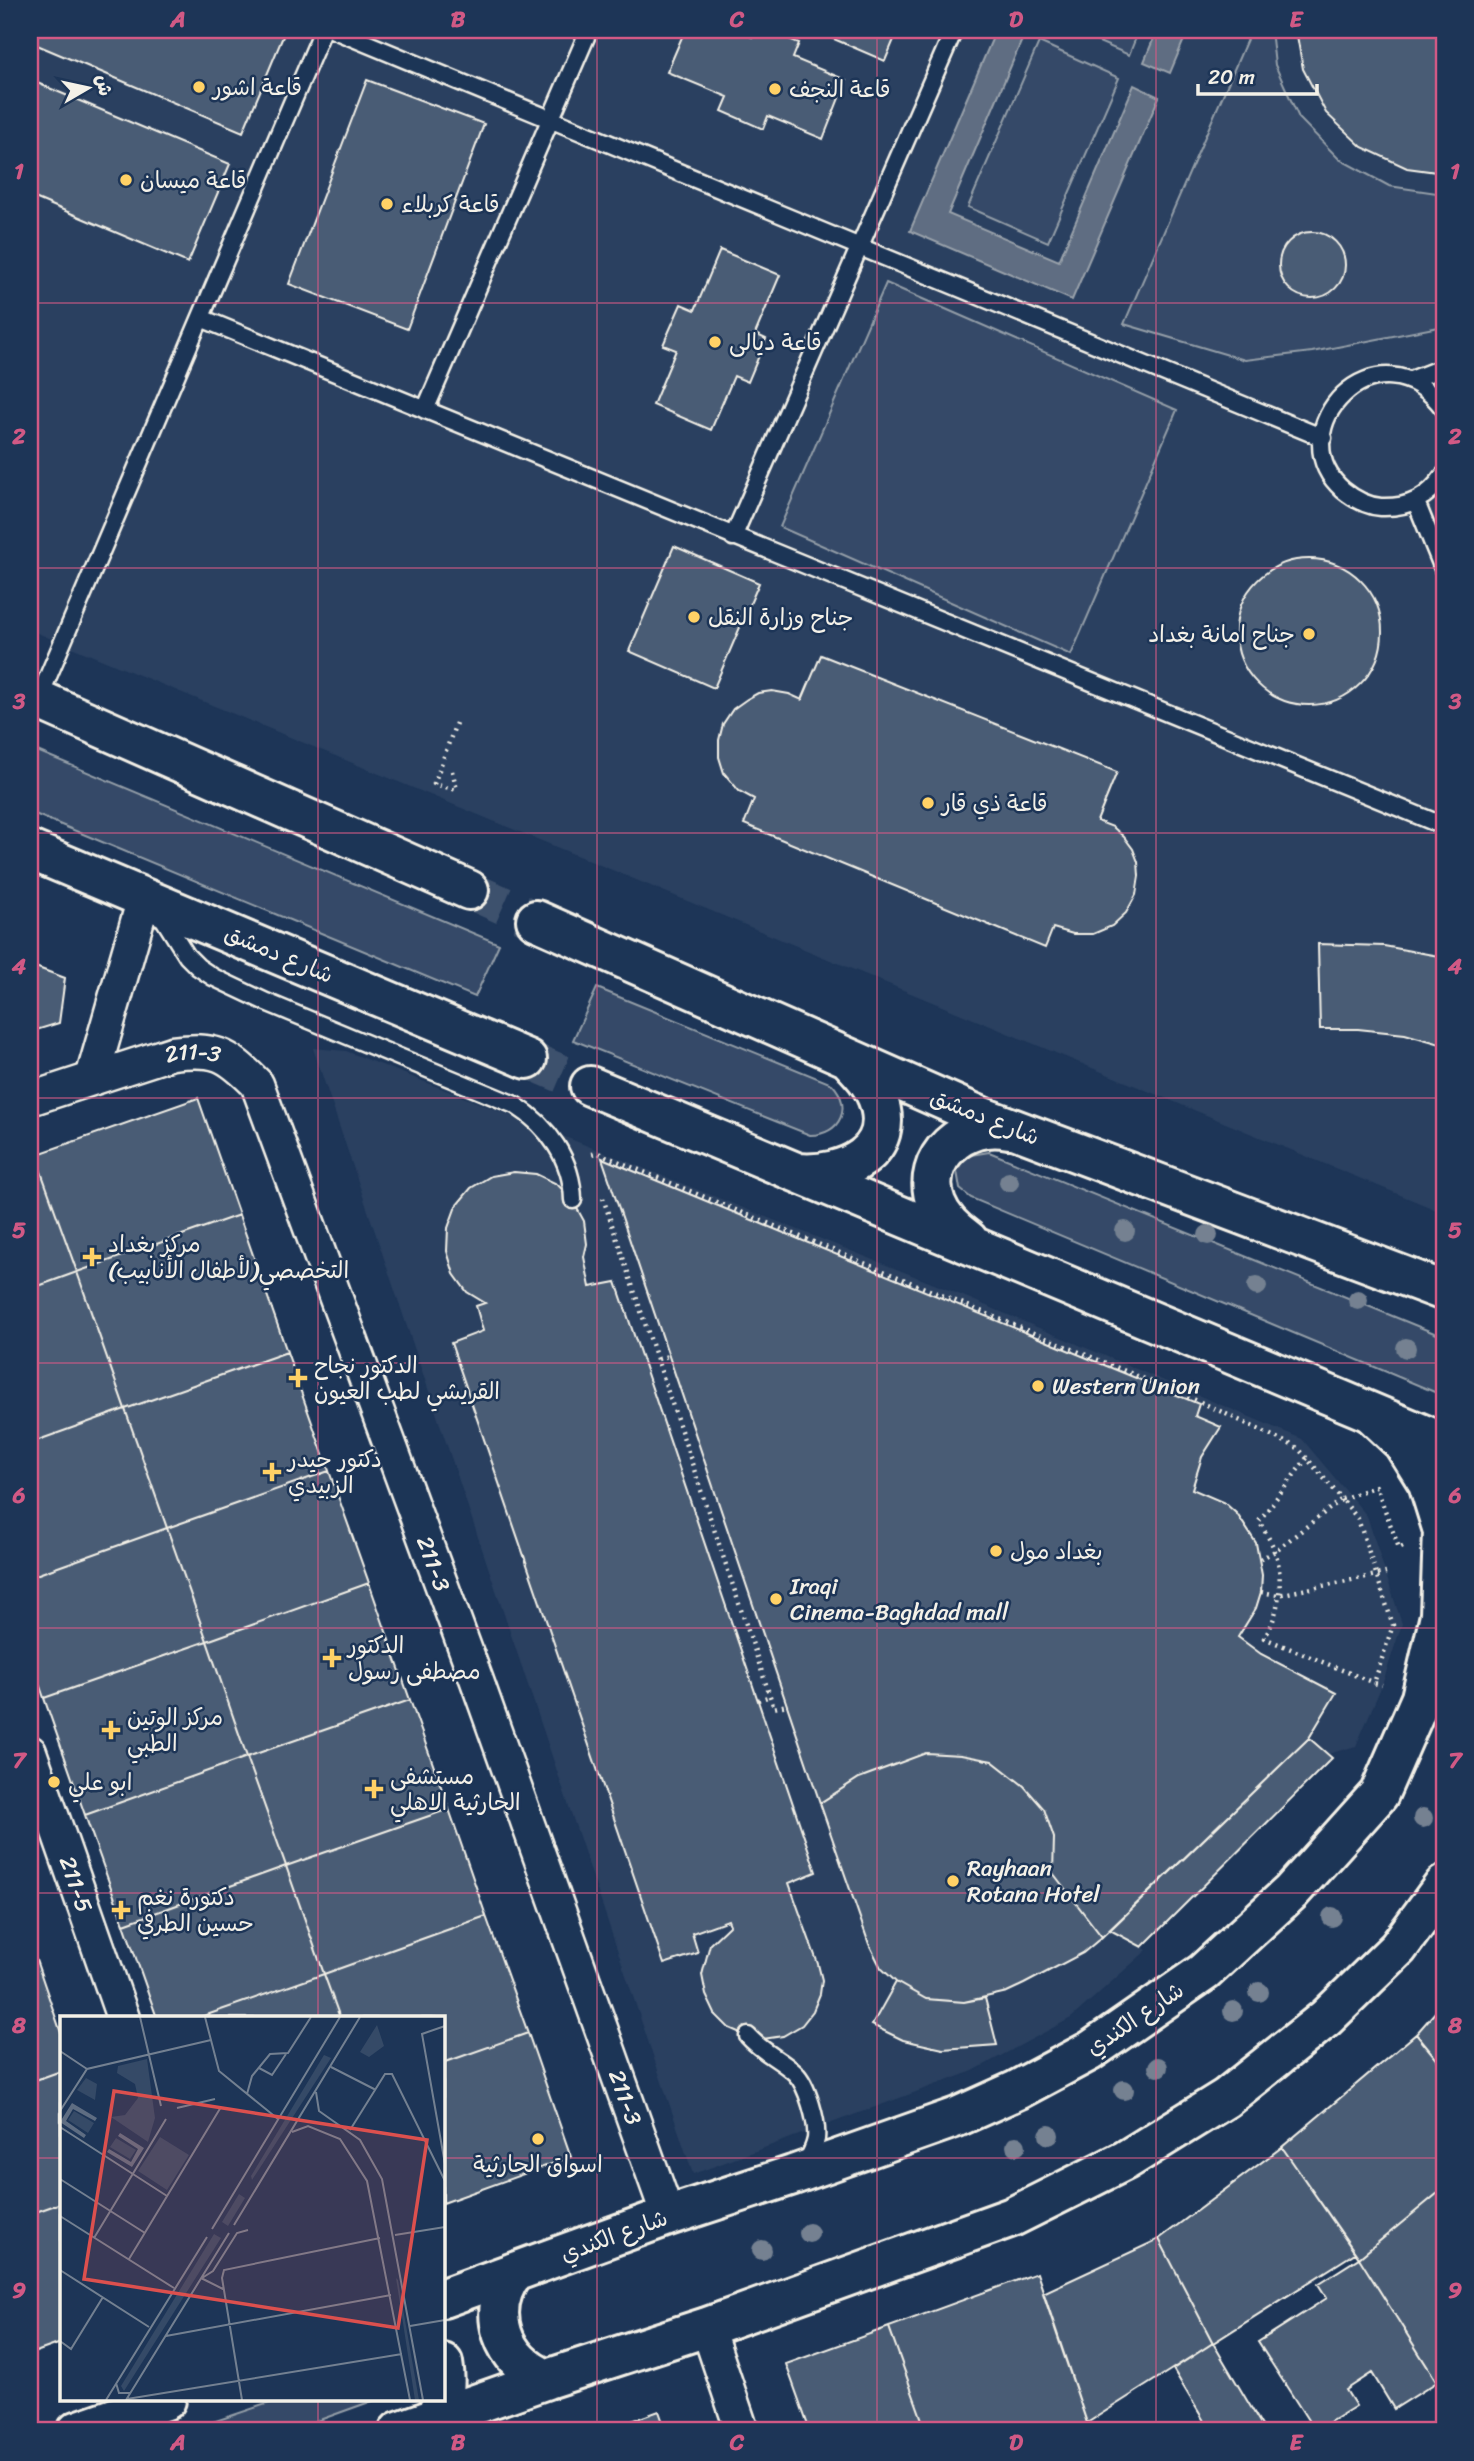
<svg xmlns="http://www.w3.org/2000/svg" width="1474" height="2461" font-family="Sriracha,'Playpen Sans Arabic',sans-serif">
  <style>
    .built { fill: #2a4060 }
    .green { fill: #354a67; stroke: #949ea8; stroke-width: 2 }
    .water { fill: #5e6d82; stroke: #9aa2ab; stroke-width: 2 }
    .building { fill: #485b74; stroke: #f4f1e8; stroke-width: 2 }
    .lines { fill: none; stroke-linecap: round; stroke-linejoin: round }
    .primary-tunnel { stroke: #3d516d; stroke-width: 38; stroke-dasharray: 38 19; stroke-linecap: butt }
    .service-casing { stroke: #f4f1e8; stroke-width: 21 }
    .minor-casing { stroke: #f4f1e8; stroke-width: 37 }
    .tertiary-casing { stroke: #f4f1e8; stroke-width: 44 }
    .primary-casing { stroke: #f4f1e8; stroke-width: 44 }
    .path { stroke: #f4f1e8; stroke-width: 4.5; stroke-dasharray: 2 5; stroke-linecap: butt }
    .service { stroke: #1d3557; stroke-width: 16 }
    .minor { stroke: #1d3557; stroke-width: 32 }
    .tertiary { stroke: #1d3557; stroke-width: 38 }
    .primary { stroke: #1d3557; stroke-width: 38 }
    .tree { fill: #748191 }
    .grid { fill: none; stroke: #d15985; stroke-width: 2; stroke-opacity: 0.55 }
    .poi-dot { fill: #ffd166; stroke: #1d3557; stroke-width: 2.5 }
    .labels { text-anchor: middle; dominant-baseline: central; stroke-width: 5; stroke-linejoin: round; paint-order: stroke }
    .poi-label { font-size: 23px; fill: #f4f1e8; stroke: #1d3557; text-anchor: start }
    .street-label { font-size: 23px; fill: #f4f1e8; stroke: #1d3557 }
    .inset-road { fill: none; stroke: #738091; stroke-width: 2 }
    .view { fill: #dc504e; fill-opacity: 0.15; stroke: #dc504e; stroke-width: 3.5 }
    .inset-edge { fill: none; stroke: #f4f1e8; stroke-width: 3.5 }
    .neatline { fill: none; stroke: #d15985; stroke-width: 2.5 }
    .grid-label { font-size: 23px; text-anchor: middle; font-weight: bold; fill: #d15985 }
  </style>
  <rect width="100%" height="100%" fill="#1d3557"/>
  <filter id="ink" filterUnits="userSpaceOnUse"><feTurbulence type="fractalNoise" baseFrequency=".0143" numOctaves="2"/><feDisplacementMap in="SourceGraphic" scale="14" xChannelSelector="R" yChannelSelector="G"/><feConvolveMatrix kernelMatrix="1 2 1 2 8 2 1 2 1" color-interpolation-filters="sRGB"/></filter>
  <g filter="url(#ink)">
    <path class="built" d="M30,30H1444V1213L30,630Z
      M313,1048L346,1051L593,1148L944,1288L1302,1439L1367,1516L1402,1624L1382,1685L1356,1746L1328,1754L1332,1758L1142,1946L1147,1950L1071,2018L973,2071L693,2174Z"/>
    <path class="green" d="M1071,30H1139L1129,55Z
      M1251,30H1271L1275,65L1299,118L1339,159L1389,186L1444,194V326L1312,352L1245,360L1124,324Z
      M1039,42L1119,78L1048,242L968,207Z
      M886,283L1177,410L1071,655L780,527Z
      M30,748L499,944L475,997L30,812Z
      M597,988L832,1084C853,1106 841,1135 810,1135L573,1040Z
      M989,1152L1444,1337V1396L971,1198L960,1189L957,1171L965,1156Z
      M278,2400H375L289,2431H186Z"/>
    <path class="water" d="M996,30H1012L1024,35L948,214L1059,261L1134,85L1159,97L1072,300L910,231Z
      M1157,30H1188L1170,73L1144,62Z"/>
    <path class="building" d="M30,30H274L284,34L243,132L30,42Z
      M685,30H735L752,37L755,30H767L799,43L793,58L846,80L823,139L768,116L763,129L722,111L728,97L667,72Z
      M813,30H898L885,61Z
      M1296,30H1444V173L1407,168L1362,147L1326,113L1303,69Z
      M30,80L230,164L188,263L30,196Z
      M367,80L484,124L407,329L289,284Z
      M1279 265a33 33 0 1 1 66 0a33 33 0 1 1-66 0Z
      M720,250L780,275L755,334L766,339L748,382L734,376L711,430L653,405L676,350L663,345L681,304L695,310Z
      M674,546L759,583L714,688L629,651Z
      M1236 632a73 73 0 1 1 146 0a73 73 0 1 1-146 0Z
      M821,655L1117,772L1097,821L1113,827L1124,837L1133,849L1138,862L1139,876L1136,895L1126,913L1112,926L1093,934H1073L1053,928L1045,948L744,824L754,799L739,791L724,773L719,757V740L723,724L733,709L747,699L758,693L772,691L789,694L802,700Z
      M1318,944L1384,946L1444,957V1045L1405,1034L1358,1029H1320Z
      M30,965L65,978L59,1023L30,1032Z
      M198,1098L239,1215L77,1272L35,1155Z
      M35,1155L77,1272L30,1289V1157Z
      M602,1158L1199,1404L1195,1416L1221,1427L1202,1457L1192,1489L1225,1503L1237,1514L1256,1543L1262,1575L1261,1592L1256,1608L1238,1637L1261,1654L1336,1693L1309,1738L1102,1937L1053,1873L1054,1838L1044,1809L1024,1786L992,1761L961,1755L926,1753L859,1778L820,1803Z
      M514,1172L536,1174L557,1184L573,1201L584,1221L587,1244L584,1257L590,1287L616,1282L816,1872L789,1883L818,1964L822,1980L820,1994L813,2011L802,2025L783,2036L763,2039L745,2035L729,2028L715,2014L706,1995L702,1975L710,1944L730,1925L728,1920L692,1933L698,1953L664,1964L451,1343L483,1331L476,1306L485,1303L467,1292L454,1274L447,1251L448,1228L456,1206L471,1188L491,1176Z
      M239,1215L287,1352L125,1409L77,1272Z
      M77,1272L125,1409L30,1443V1289Z
      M287,1352L329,1471L167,1528L125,1409Z
      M125,1409L167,1528L30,1577V1443Z
      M329,1471L369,1583L207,1641L167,1528Z
      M167,1528L207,1641L44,1698L30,1657V1577Z
      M369,1583L410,1700L247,1757L207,1641Z
      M207,1641L247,1757L85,1815L44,1698Z
      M410,1700L449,1809L286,1866L247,1757Z
      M1309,1738L1332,1758L1142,1947L1110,1930Z
      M926,1753L961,1755L992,1761L1024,1786L1044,1809L1054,1838L1053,1873L1102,1937L1083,1953L1024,1984L1007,1992L964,2002L926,1999L896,1982L881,1968L869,1944L820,1803L859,1778Z
      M247,1757L286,1866L124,1924L85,1815Z
      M449,1809L486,1916L324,1974L286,1866Z
      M286,1866L324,1974L198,2018H157L124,1924Z
      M486,1916L528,2033L443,2063V2018H340L324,1974Z
      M36,1960L61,2033V2071L30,2082V1962Z
      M324,1974L340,2018H198Z
      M896,1982L926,1999L964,2002L985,1998L997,2045L943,2049L903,2040L872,2025Z
      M1444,2002V2068L1416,2034Z
      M528,2033L571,2157L443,2203V2063Z
      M1416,2034L1444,2068V2188L1359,2258L1282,2147Z
      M61,2071V2203L30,2214V2082Z
      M1282,2147L1355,2253L1213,2343L1159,2239Z
      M1444,2188V2377L1437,2382L1359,2258Z
      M61,2203V2343L30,2354V2214Z
      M1159,2239L1213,2343L1087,2423L1043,2293Z
      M1359,2258L1437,2382L1394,2409L1372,2373L1346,2390L1356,2406L1315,2431L1258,2342L1327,2298L1318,2284Z
      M1037,2273L1087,2423L1069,2431H926L889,2327Z
      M889,2327L926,2431H810L786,2364Z
      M1213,2343L1265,2431H1210L1173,2369Z
      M659,2411L666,2431H604Z"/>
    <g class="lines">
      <path class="primary-tunnel" d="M469,890L536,920
        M527,1059L590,1086"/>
      <g class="service-casing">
        <path id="service" d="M334,30L1323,438
          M201,318L1444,826
          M1411,380L1444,367
          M1444,409C1378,321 1276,431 1343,490C1354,499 1366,506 1381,507C1409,508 1428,498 1444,475
          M425,410L589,30
          M1416,502L1444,571
          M733,537L954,30
          M38,700L323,30
          M160,913L187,956L198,967L213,977L266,1002L515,1105C548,1126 572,1159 573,1200
          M748,2036C762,2052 780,2059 795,2073C807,2084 818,2123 816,2139C814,2149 810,2156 805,2164"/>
      </g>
      <g class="minor-casing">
        <g id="minor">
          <path d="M92,1078L144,898"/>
          <path id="s1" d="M30,1099L172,1053C216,1048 226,1053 257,1084L477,1681L668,2216"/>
          <path id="s2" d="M30,1752L123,2018"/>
          <path d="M707,2327L742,2431"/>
        </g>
      </g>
      <g class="tertiary-casing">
        <path id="tertiary" d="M514,2272C484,2311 502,2362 547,2379
          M443,2298L668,2216L793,2175L957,2117L1017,2090L1090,2051L1204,1972L1291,1892L1379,1794L1421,1698L1440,1615L1443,1531L1428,1483L1403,1443L1371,1413
          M434,2420C444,2400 447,2385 443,2363
          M77,2431L166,2400
          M399,2431L547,2379L707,2327L1012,2217L1126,2160L1226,2098L1326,2018L1398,1948L1444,1885"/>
      </g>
      <g class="primary-casing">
        <path id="primary" d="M30,696L469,890
          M30,850L527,1059
          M536,920L980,1116L1444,1291
          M590,1086L1444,1443
          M798,1173C844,1177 899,1152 877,1097C871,1081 859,1070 848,1058
          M968,1240C955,1231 942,1219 936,1203C919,1158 965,1119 1009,1129"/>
      </g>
      <path class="path" d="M456,723L434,784L457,790
        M452,771L457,789
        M592,1154L598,1153L1205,1404L1298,1448L1342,1499L1376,1486L1399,1548L1403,1546
        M603,1198L774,1708L787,1705
        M658,1359L668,1356
        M1307,1458L1259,1521C1264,1530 1271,1541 1275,1551C1284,1577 1280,1615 1264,1638L1374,1683
        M1260,1559L1275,1551L1342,1499L1358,1519L1393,1625L1374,1683L1382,1685
        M1261,1592L1278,1595L1386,1573
        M758,1700L771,1696"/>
      <use href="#service" class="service"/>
      <use href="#minor" class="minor"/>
      <use href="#tertiary" class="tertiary"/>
      <use href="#primary" class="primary"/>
    </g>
    <g class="tree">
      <circle cx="1009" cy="1182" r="10"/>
      <circle cx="1125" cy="1231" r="10"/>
      <circle cx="1208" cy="1235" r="10"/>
      <circle cx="1257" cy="1286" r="10"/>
      <circle cx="1358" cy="1300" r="10"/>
      <circle cx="1406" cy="1348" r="10"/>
      <circle cx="1423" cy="1818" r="10"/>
      <circle cx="1332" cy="1917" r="10"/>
      <circle cx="1259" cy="1992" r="10"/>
      <circle cx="1233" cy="2011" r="10"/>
      <circle cx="1158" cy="2067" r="10"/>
      <circle cx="1124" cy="2090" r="10"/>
      <circle cx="1049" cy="2135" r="10"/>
      <circle cx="1016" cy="2146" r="10"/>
      <circle cx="809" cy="2233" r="10"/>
      <circle cx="762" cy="2250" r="10"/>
    </g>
  </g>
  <path class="grid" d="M318,30V2018M597,30V2431M877,30V2431M1156,30V2431M30,303H1444M30,568H1444M30,833H1444M30,1098H1444M30,1363H1444M30,1628H1444M30,1893H1444M30,2158H61M443,2158H1444M318,2400V2431"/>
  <g class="poi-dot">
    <circle cx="199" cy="87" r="7"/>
    <circle cx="775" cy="89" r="7"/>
    <circle cx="126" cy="180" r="7"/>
    <circle cx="387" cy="204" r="7"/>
    <circle cx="715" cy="342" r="7"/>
    <circle cx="694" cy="617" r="7"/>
    <circle cx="1309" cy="634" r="7"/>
    <circle cx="928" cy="803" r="7"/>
    <path d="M88.5 1246.5h7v7h7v7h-7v7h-7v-7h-7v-7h7z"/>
    <path d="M294.5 1367.5h7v7h7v7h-7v7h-7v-7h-7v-7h7z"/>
    <circle cx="1038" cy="1386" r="7"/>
    <path d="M268.5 1461.5h7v7h7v7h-7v7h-7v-7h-7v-7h7z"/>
    <circle cx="996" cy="1551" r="7"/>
    <circle cx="776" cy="1599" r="7"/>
    <path d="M328.5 1647.5h7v7h7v7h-7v7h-7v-7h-7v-7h7z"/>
    <path d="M107.5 1719.5h7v7h7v7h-7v7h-7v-7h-7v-7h7z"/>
    <circle cx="54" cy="1782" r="7"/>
    <path d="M370.5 1778.5h7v7h7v7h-7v7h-7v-7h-7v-7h7z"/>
    <circle cx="953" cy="1881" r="7"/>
    <path d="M117.5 1899.5h7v7h7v7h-7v7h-7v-7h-7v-7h7z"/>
    <circle cx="538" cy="2139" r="7"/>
  </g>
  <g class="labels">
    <g class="poi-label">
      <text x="213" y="87">قاعة اشور</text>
      <text x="789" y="89">قاعة النجف</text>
      <text x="140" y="180">قاعة ميسان</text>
      <text x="401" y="204">قاعة كربلاء</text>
      <text x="729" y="342">قاعة ديالى</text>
      <text x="708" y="617">جناح وزارة النقل</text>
      <text x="1295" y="634" text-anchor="end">جناح امانة بغداد</text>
      <text x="942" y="803">قاعة ذي قار</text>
      <text x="108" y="1244">مركز بغداد<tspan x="108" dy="26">التخصصي(لأطفال الأنابيب)</tspan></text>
      <text x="314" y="1365">الدكتور نجاح<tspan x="314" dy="26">القريشي لطب العيون</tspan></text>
      <text x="1052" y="1386">Western Union</text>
      <text x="288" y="1459">دكتور حيدر<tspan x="288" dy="26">الزبيدي</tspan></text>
      <text x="1010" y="1551">بغداد مول</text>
      <text x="790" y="1586">Iraqi<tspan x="790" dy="26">Cinema-Baghdad mall</tspan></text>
      <text x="348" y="1645">الدكتور<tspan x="348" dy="26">مصطفى رسول</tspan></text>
      <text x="127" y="1717">مركز الوتين<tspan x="127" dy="26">الطبي</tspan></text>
      <text x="390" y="1776">مستشفى<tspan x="390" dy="26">الحارثية الاهلي</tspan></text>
      <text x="68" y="1782">ابو علي</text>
      <text x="967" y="1868">Rayhaan<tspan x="967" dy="26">Rotana Hotel</tspan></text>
      <text x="137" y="1897">دكتورة نغم<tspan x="137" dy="26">حسين الطرفي</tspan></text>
      <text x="538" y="2164" text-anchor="middle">اسواق الحارثية</text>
    </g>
    <g class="street-label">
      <text transform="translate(279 954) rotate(23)">شارع دمشق</text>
      <text stroke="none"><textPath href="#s1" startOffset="170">211-3</textPath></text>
      <text transform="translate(985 1117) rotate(22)">شارع دمشق</text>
      <text stroke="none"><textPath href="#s1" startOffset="756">211-3</textPath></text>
      <text stroke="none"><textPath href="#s2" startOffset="140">211-5</textPath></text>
      <text transform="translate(1135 2019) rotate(-34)">شارع الكندي</text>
      <text stroke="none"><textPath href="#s1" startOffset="1323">211-3</textPath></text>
      <text transform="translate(614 2236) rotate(-20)">شارع الكندي</text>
    </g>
  </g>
  <g transform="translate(60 2016)">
    <rect width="385" height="385" fill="#1d3557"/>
    <path d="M317,9L324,30L309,41L300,36ZM264,39L271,42L192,164L191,160ZM87,43L95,102L88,126L51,101L65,99L78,82L75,68L57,57L58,50ZM26,62L37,68L35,84L17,74ZM14,95L34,107L28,117L8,104ZM100,121L129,139L107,174L78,155ZM56,122L76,134L70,143L50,131ZM179,178L185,182L168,210L162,206ZM154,218L161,222L64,375L61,370ZM336,262L338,264L359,384H355Z" fill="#354a67"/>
    <path d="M12,87L37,102L35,105L13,93L6,105L26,119L24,122L0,106ZM60,117L84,132L72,151L47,136L49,133L71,146L78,133L58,120Z" fill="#5e6d82"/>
    <path class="inset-road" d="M80,1L101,90M145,1L159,55L218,103M385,10L362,18L385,148M0,35L27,53M271,51L316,74M199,52L212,59L226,38M256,76L259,95L300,124L322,163L363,384M187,78L192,60L210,38L228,37L251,1M117,92L155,83M0,95L27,53L151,24M0,111L107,180M290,114L325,58H332L385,165M232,116L248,110L280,123L307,165L350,384M0,163L85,217M0,200L114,272M174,209L300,1M152,213L280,1M335,219L385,211M34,222L106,103M69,243L161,91M0,254L89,311M141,262L163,273M142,262L153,255L177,217L188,214M350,310L385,304M106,320L331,279M0,325L11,333L43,281M56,367L59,377H70M67,383L342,338M46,384L147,221M66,384L169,217M182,384L162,262L164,254L320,222"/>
    <path class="view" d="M54,75L367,124L338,312L24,263Z"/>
    <rect width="385" height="385" class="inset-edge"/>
  </g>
  <rect width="1474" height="2461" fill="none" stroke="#1d3557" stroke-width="77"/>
  <g transform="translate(88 88) rotate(81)" stroke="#1d3557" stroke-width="5" paint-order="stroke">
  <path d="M0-5L12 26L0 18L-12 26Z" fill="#f4f1e8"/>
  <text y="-10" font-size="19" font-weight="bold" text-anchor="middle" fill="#f4f1e8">ش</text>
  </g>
  <path d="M1198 84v10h119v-10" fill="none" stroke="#f4f1e8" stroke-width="3.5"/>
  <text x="1208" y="84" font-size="21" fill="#f4f1e8" stroke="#1d3557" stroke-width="5" paint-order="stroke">20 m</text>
  <rect x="38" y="38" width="1398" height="2384" class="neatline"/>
  <g class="grid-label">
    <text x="178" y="27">A</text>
    <text x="458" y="27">B</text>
    <text x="737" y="27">C</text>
    <text x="1016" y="27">D</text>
    <text x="1296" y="27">E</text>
    <text x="19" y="179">1</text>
    <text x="1455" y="179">1</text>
    <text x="19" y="444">2</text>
    <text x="1455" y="444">2</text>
    <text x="19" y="709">3</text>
    <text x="1455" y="709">3</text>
    <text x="19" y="974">4</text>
    <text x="1455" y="974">4</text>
    <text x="19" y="1238">5</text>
    <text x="1455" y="1238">5</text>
    <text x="19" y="1503">6</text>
    <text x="1455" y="1503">6</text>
    <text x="19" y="1768">7</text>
    <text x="1455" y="1768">7</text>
    <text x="19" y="2033">8</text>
    <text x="1455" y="2033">8</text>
    <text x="19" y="2298">9</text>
    <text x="1455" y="2298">9</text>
    <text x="178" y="2450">A</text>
    <text x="458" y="2450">B</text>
    <text x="737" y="2450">C</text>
    <text x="1016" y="2450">D</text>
    <text x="1296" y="2450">E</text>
  </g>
</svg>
